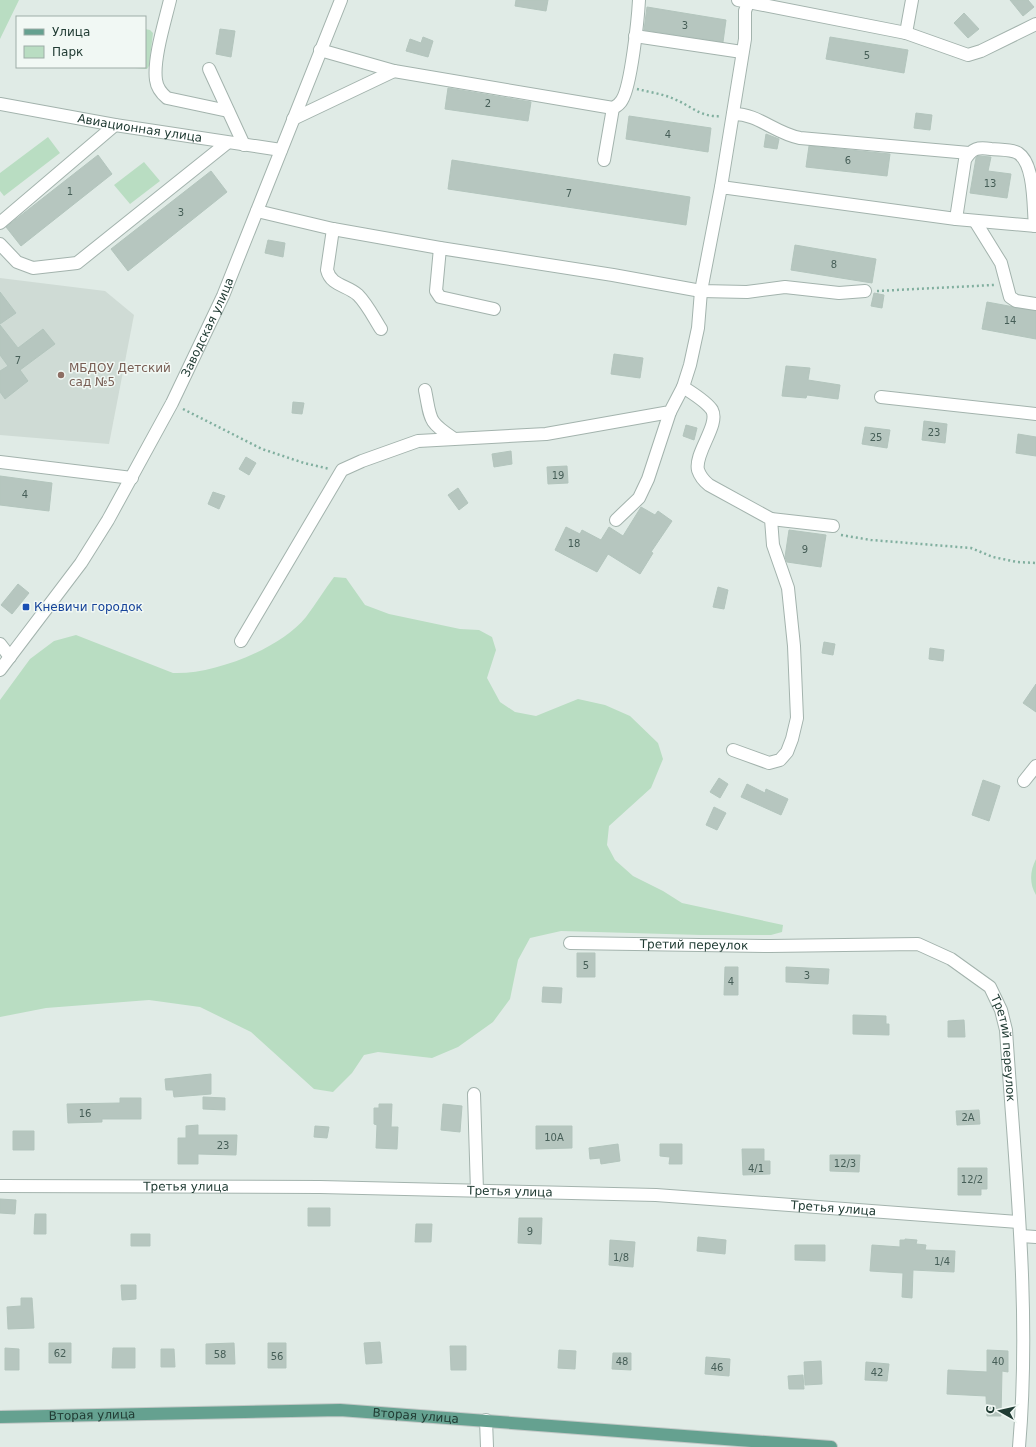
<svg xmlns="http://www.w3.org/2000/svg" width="1036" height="1447" font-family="'DejaVu Sans',sans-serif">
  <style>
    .built { fill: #cfdbd5 }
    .green { fill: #b9ddc2 }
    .building { fill: #b6c6bf; stroke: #b3c5bd }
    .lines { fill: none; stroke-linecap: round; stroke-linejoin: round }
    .minor-casing { stroke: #a3b3ad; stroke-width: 14 }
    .major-casing { stroke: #c1c8c6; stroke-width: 14 }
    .path { stroke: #81af9f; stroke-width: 2.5; stroke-dasharray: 2 3; stroke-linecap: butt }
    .minor { stroke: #fff; stroke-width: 12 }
    .major { stroke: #65a190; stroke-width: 12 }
    .education-dot { fill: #8d6e63; stroke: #f1f8f4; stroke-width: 1.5 }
    .transit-dot { fill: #1a4fb4; stroke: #f1f8f4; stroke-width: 1.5 }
    .labels { text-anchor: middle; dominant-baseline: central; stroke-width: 3; stroke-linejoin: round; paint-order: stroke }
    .number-label { font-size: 10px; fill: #465e57 }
    .street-label { font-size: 12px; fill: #213c34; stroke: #f1f8f4 }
    .education-label { font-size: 12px; fill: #785e54; stroke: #f1f8f4; text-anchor: start }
    .transit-label { font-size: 12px; fill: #164399; stroke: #f1f8f4; text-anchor: start }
  </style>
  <rect width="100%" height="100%" fill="#e0ebe6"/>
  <path class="built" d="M0,278L105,291L134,315L109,444L0,435Z"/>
  <path class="green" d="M0,0H19L0,39Z
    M145,29L150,30L153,33L149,66L147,69L123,67H145Z
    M48,137L60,153L4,196L0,191V173Z
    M144,162L160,181L130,204L114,185Z
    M334,577L346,578L365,605L389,614L460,629L479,630L492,637L496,650L487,678L500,702L515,712L536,716L578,699L605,705L630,716L658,743L663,759L651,788L609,826L607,845L615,860L633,876L663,891L682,903L783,925L782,932L771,935H701L561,931L530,938L518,960L510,999L493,1022L458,1047L432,1058L378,1052L364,1055L352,1073L333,1092L314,1089L251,1032L200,1007L149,1000L46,1008L0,1017V700L30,659L54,641L76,635L173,673C213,675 280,649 306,617C316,604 324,590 334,577Z
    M1036,859V895C1029,883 1030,871 1036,859Z"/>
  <path class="building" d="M516,0H548L546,11L515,6Z
    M1010,0H1028L1034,7L1023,16Z
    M647,7L726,20L723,42L644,30Z
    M964,13L979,29L968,38L954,23Z
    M220,29L235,31L231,57L216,54Z
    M423,37L433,41L428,57L406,51L410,39L421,43Z
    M830,37L908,50L904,73L826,59Z
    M448,88L531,102L528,121L445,109Z
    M916,113L932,115L930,130L914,128Z
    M629,116L711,128L708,152L626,139Z
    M766,134L779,139L777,149L764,147Z
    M809,146L890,154L887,176L806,167Z
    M98,155L112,174L21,246L6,227Z
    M978,156L991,157L988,171L1011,174L1007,198L970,193L976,158Z
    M452,160L690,197L686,225L448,189Z
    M211,171L227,192L128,271L111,249Z
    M268,240L285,243L283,257L265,253Z
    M795,245L876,259L872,283L791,270Z
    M0,292L16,313L0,324Z
    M874,293L884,295L882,308L871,306Z
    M987,302L1036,311V339L982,329Z
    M0,325L18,348L43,329L55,344L20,370L28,381L5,399L0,392V371L8,366L0,355Z
    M614,354L643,358L640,378L611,374Z
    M786,366L810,368L808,380L840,385L838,399L807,395L806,398L782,396Z
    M293,402L304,403L302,414L292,413Z
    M924,421L947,424L945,443L922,440Z
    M686,425L697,428L694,440L683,436Z
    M865,427L890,430L887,448L862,444Z
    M1018,434L1036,437V456L1016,453Z
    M511,451L512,464L494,467L492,454Z
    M246,457L256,463L249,475L239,469Z
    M567,466L568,483L548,484L547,467Z
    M0,476L52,483L49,511L0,505Z
    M458,488L468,503L459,510L448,495Z
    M213,492L225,496L219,509L208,504Z
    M641,507L655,515L658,511L672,521L651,552L653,553L640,574L608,554L597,572L555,550L566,527L580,534L582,530L601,540L609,527L623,536Z
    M789,530L826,535L821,567L787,562L785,557Z
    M18,584L29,593L12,614L1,605Z
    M718,587L728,590L724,609L713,607Z
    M824,642L835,644L833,655L822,653Z
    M930,648L944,650L943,661L929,659Z
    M1036,684V712L1023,703Z
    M719,778L728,784L720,798L710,792Z
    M983,780L1000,786L989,821L972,815Z
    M747,784L765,793L766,789L788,799L781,815L741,797Z
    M714,807L726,813L717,830L706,825Z
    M577,953H595V977H577Z
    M725,967H738V995H724Z
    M786,967L829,969L828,984L786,982Z
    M543,987L562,988L561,1003L542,1002Z
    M853,1015L886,1016V1024H889V1035L853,1034Z
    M964,1020L965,1037H948V1021Z
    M211,1074V1094L174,1097L173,1090H166L165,1079Z
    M203,1097L225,1098V1110L203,1109Z
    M120,1098H141V1119H102V1122L68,1123L67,1104L120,1103Z
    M379,1104H392L391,1127H398L397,1149L376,1148L377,1125L374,1124V1108H379Z
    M443,1104L462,1106L460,1132L441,1130Z
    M979,1110L980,1124L957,1125L956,1111Z
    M198,1125V1135H237L236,1155L198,1154V1164H178V1138H186V1126Z
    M315,1126L329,1127L327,1138L314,1137Z
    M536,1126H572V1148L536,1149Z
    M13,1131H34V1150H13Z
    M618,1144L620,1161L601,1164L600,1158L590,1159L589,1148Z
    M660,1144H682V1164H669L670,1157L660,1156Z
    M742,1149H764V1161H770V1174L743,1175Z
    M830,1155H860L859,1172L830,1171Z
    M958,1168H987V1189H981V1195H958Z
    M0,1199L16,1200L15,1214L0,1213Z
    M308,1208H330V1226H308Z
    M35,1214H46V1234H34Z
    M519,1218H542L541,1244L518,1243Z
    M416,1224H432L431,1242H415Z
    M131,1234H150V1246H131Z
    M698,1237L726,1240L725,1254L697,1251Z
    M905,1239L917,1240L916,1244L926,1245L925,1250L955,1251L954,1272L913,1270L912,1298L902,1297L903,1273L870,1271L872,1245L900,1247V1240H905Z
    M610,1240L635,1242L633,1267L609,1265Z
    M795,1245H825V1261L795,1260Z
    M121,1285H136V1299L122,1300Z
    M21,1298H32L34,1328L8,1329L7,1307L21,1306Z
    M380,1342L382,1363L366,1364L364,1343Z
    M49,1343H71V1363H49Z
    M234,1343L235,1364H206V1344Z
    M268,1343H286V1368H268Z
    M450,1346H466V1370H451Z
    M5,1348L19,1349V1370H5Z
    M113,1348H135V1368H112Z
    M161,1349H174L175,1367H161Z
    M559,1350L576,1351L575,1369L558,1368Z
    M987,1350L1008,1351V1372L1002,1371L1001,1416H987L986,1396L947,1394L948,1370L987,1372Z
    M613,1353H631V1370L612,1369Z
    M706,1357L730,1359L729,1376L705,1374Z
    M821,1361L822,1384L805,1385L804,1362Z
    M866,1362L889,1364L887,1381L865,1380Z
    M803,1375L804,1389H789L788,1376Z"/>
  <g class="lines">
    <g class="minor-casing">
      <g id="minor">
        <path d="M170,0C165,21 153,59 156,80C157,88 161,93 167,98L228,111"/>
        <path d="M738,0L906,33L968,55L981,51L1036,24"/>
        <path d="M906,33L912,0"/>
        <path d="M635,36L742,52"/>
        <path d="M320,50L394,71L613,108C617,106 620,104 622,100C631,86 638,19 639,0"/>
        <path d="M209,69L244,145"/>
        <path id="s1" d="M0,104L115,125L281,150"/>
        <path d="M733,114C757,113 776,134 800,138L969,153"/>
        <path d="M293,119L394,71"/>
        <path d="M604,160L613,108"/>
        <path d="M721,187L745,39V11L749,0"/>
        <path d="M257,211L333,229L440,248L613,275L701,291L747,292L785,287L839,293L865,291"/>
        <path d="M956,219L965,160C972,148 978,147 991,149C999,150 1011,149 1018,153C1035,164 1033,206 1035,226"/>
        <path d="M975,221L1001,263L1010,297L1016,301L1036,304"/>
        <path d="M0,223L115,125"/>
        <path d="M333,229L327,270C331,286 347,285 358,295C367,304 374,318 381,329"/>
        <path d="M0,244L17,262L33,268L77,263L227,143"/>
        <path d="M440,248L436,291L440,297L494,309"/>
        <path d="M683,387C692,393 706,401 712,410C720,425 694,453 698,470C700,476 704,481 709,485L771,519L773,545L788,588L794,646L797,718L792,739L787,752L780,760L769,763L733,750"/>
        <path d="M425,390C431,419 427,421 453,438"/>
        <path d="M881,397L1036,414"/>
        <path d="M0,462L132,478"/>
        <path d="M771,519L833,526"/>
        <path d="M616,520L639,498L648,479L670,412"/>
        <path d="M241,641L342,470L362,461L418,441L546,434L670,412L683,387L690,365L698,328L701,291L721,187L956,219L1036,226"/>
        <path d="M0,644L10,657"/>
        <path id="s2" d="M0,670L81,563L108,520L172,403L223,296L341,0"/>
        <path d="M1024,781L1036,766"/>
        <path id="s3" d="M570,943L770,946L918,944L951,959L990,987L1001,1010L1006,1030C1015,1169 1031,1308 1019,1447"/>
        <path d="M474,1094L477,1191"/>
        <path id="s4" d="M0,1186L320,1187L656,1195L1019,1222"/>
        <path d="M1021,1236L1036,1237"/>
        <path d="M486,1420L487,1447"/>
      </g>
    </g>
    <g class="major-casing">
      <g id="major">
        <path id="s5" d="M0,1417L340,1410L831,1447"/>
      </g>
    </g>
    <path class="path" d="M637,89C649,92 663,94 674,99C690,105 701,118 721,116
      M877,291L994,285
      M183,409L262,449L304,463L330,469
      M841,535L871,540L971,548L993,557L1017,562L1036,563"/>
    <use href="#minor" class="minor"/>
    <use href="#major" class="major"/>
  </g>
  <circle class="education-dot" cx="61" cy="375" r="4"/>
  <rect class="transit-dot" x="22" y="603" width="8" height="8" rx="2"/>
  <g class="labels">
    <g class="number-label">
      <text x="685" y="25">3</text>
      <text x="867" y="55">5</text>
      <text x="488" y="103">2</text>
      <text x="668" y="134">4</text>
      <text x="848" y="160">6</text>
      <text x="990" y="183">13</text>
      <text x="70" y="191">1</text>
      <text x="569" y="193">7</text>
      <text x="181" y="212">3</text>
      <text x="834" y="264">8</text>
      <text x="1010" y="320">14</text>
      <text x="18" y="360">7</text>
      <text x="934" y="432">23</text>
      <text x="876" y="437">25</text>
      <text x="558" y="475">19</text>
      <text x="25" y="494">4</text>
      <text x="574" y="543">18</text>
      <text x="805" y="549">9</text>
      <text x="586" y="965">5</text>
      <text x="807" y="975">3</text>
      <text x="731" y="981">4</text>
      <text x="85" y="1113">16</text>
      <text x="968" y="1117">2А</text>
      <text x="554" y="1137">10А</text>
      <text x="223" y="1145">23</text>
      <text x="845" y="1163">12/3</text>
      <text x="756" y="1168">4/1</text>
      <text x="972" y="1179">12/2</text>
      <text x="530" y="1231">9</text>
      <text x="621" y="1257">1/8</text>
      <text x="942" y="1261">1/4</text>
      <text x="60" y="1353">62</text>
      <text x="220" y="1354">58</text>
      <text x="277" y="1356">56</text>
      <text x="622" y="1361">48</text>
      <text x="998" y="1361">40</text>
      <text x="717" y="1367">46</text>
      <text x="877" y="1372">42</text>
    </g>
    <g class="street-label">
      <text stroke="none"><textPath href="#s1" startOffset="142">Авиационная улица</textPath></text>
      <text stroke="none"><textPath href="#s2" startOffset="402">Заводская улица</textPath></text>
      <text stroke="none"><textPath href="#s3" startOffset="124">Третий переулок</textPath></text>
      <text stroke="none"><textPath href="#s3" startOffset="496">Третий переулок</textPath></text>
      <text stroke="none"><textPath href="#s4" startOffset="186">Третья улица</textPath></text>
      <text stroke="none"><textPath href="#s4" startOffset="510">Третья улица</textPath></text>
      <text stroke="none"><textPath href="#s4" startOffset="834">Третья улица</textPath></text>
      <text stroke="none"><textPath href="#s5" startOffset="92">Вторая улица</textPath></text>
      <text stroke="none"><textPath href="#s5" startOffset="416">Вторая улица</textPath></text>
    </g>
    <g class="education-label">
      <text x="69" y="368">МБДОУ Детский<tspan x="69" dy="14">сад №5</tspan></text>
    </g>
    <g class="transit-label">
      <text x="34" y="607">Кневичи городок</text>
    </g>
  </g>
  <rect x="16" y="16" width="130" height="52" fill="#f1f8f4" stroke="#9eada7"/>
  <rect x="24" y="29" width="20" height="6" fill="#65a190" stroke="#9eada7"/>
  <text x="52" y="36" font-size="12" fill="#213c34">Улица</text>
  <rect x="24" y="46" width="20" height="12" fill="#b9ddc2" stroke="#9eada7"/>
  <text x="52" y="56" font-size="12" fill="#213c34">Парк</text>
  <g transform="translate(1000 1411) rotate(278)" stroke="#f1f8f4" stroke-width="3" paint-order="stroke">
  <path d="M0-3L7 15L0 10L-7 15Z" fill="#213c34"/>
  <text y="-6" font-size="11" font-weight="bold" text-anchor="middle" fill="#213c34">С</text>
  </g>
</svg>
